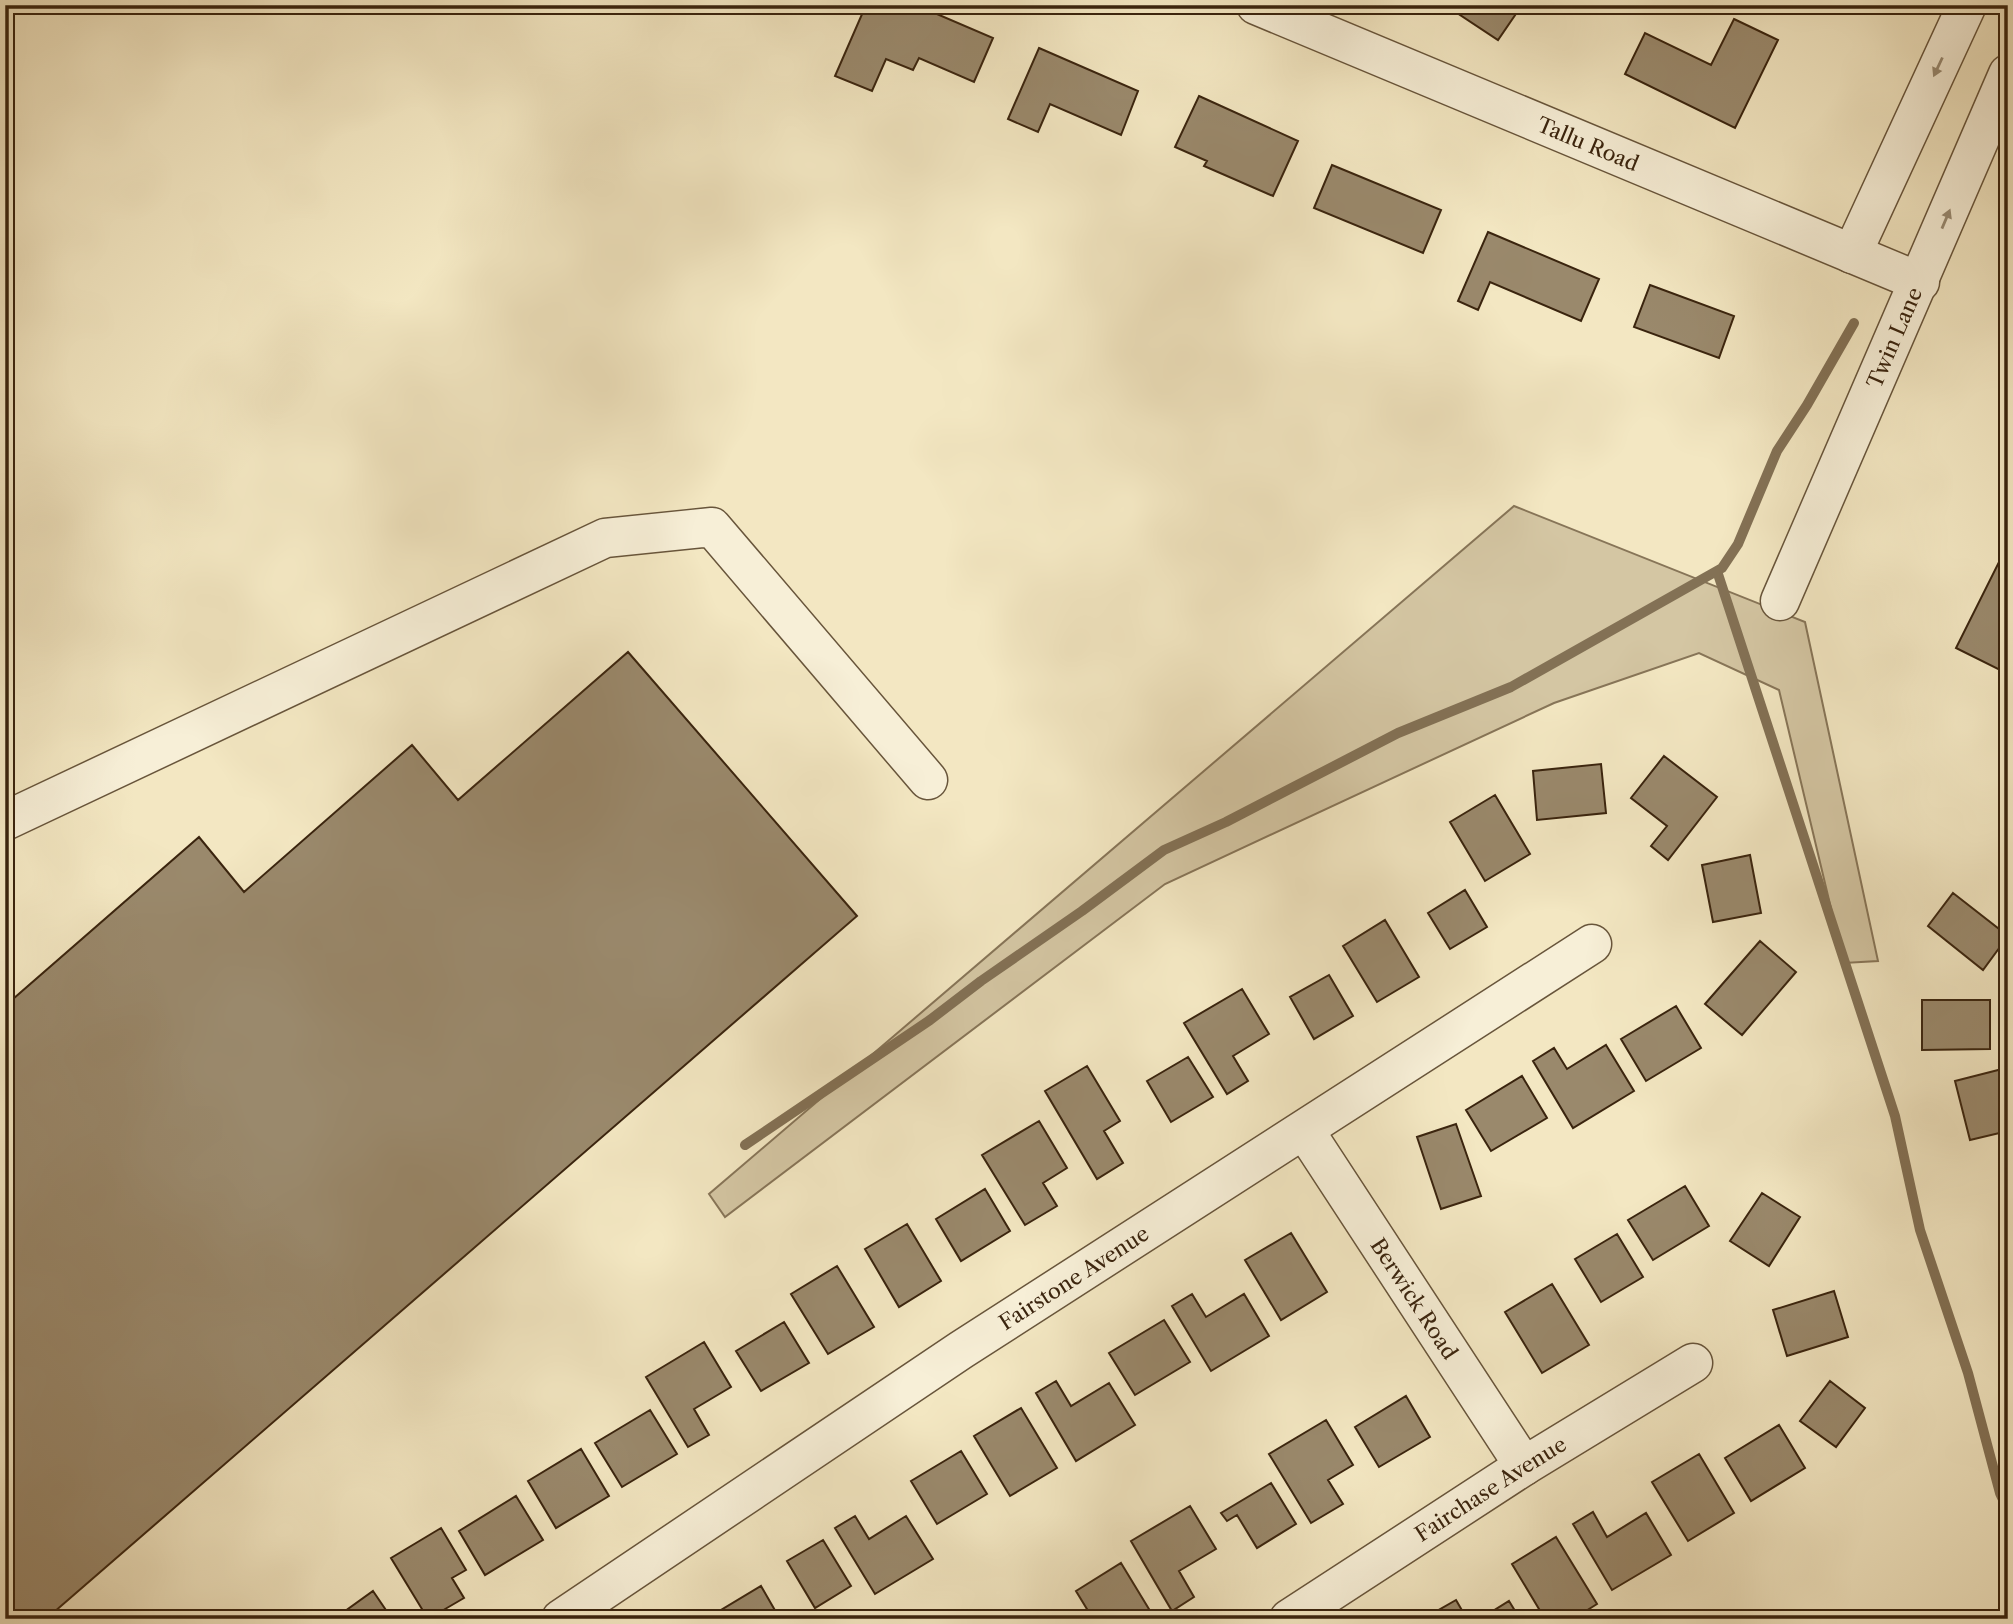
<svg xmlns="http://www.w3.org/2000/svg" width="2013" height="1624" font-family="'Libre Caslon Text',serif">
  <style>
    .green { fill: #d4c6a3; stroke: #877558; stroke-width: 2 }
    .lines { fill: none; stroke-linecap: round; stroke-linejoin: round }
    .stream { stroke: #837155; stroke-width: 10 }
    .building { fill: #9a896c; stroke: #3a240e; stroke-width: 2 }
    .minor-casing { stroke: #68553b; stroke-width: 41 }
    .minor { stroke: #f7efd7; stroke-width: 38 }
    .oneway { fill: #988a72 }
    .labels { text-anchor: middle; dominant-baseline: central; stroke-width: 7; stroke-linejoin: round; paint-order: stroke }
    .street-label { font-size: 21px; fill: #3a240e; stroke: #f7efd7 }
  </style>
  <rect width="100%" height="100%" fill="#f3e7c2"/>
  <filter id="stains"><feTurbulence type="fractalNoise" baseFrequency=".00286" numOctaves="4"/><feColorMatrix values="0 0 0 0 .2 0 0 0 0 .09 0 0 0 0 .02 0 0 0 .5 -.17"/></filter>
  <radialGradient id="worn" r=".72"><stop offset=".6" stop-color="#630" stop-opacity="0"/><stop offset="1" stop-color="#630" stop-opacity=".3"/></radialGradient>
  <path class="green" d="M1514,506L1805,622L1878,961L1844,963L1779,690L1699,653L1554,703L1165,884L725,1217L709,1194Z"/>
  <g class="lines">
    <path class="stream" d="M1717,571L1895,1116L1920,1230L1968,1373L2000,1493L2008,1510
      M745,1145L930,1020L981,981L1082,911L1164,850L1226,822L1398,733L1511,687L1722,568L1738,544L1777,451L1807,405L1854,323"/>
  </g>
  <path class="building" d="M866,5H916L993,38L974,82L919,58L913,70L886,59L872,91L835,76Z
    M1445,5H1522L1498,40Z
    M1734,19L1778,40L1735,128L1625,74L1645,33L1711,65Z
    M1039,48L1138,91L1121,135L1050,104L1038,132L1008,119Z
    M1199,96L1298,141L1273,196L1204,166L1207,161L1175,147Z
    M1332,165L1441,210L1423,253L1314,208Z
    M1488,232L1599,279L1581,321L1490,282L1478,310L1458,301Z
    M1650,285L1734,316L1719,358L1634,327Z
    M2004,552L2008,554V674L1956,648Z
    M628,652L857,916L46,1619H5V1006L199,837L244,892L412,745L458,800Z
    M1664,756L1717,797L1668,860L1651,846L1667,826L1631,798Z
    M1601,764L1606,813L1537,820L1533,771Z
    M1495,795L1530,854L1485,881L1450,822Z
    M1750,855L1761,913L1713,922L1702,865Z
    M1465,890L1487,927L1450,949L1428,913Z
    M1953,893L2008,936L1983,970L1928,926Z
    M1385,920L1419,977L1377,1002L1343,946Z
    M1760,941L1796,972L1742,1035L1705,1004Z
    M1329,975L1353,1016L1314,1039L1290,997Z
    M1242,989L1269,1034L1233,1056L1248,1081L1227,1094L1184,1023Z
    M1922,1000H1990V1049L1922,1050Z
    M1676,1006L1701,1048L1646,1081L1621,1039Z
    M1606,1045L1634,1091L1573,1128L1533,1061L1554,1048L1567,1069Z
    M1188,1057L1213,1097L1171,1122L1147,1081Z
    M1087,1066L1120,1121L1104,1131L1123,1163L1097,1179L1045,1091Z
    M2006,1068L2008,1076V1131L1970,1140L1955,1081Z
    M1522,1076L1547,1118L1491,1151L1466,1110Z
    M1039,1121L1067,1168L1043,1183L1057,1206L1025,1225L982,1155Z
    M1456,1124L1481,1196L1441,1209L1417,1137Z
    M1685,1186L1709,1226L1653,1260L1628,1220Z
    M985,1189L1010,1231L961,1261L936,1219Z
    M1762,1193L1800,1217L1769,1266L1730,1241Z
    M907,1224L941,1281L899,1307L865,1249Z
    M1291,1233L1327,1292L1281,1320L1245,1260Z
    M1617,1234L1643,1277L1601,1302L1575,1259Z
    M837,1266L874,1327L828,1354L791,1294Z
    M1552,1284L1589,1345L1542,1373L1505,1312Z
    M1834,1291L1848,1337L1787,1356L1773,1310Z
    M1192,1294L1206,1317L1244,1294L1269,1336L1211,1371L1172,1306Z
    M1164,1320L1190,1362L1135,1395L1109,1353Z
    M784,1322L809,1363L761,1391L736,1351Z
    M704,1342L731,1387L694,1409L709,1435L688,1447L646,1377Z
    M1056,1381L1071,1406L1109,1383L1135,1425L1076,1461L1036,1393Z
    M1830,1381L1865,1408L1836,1447L1800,1421Z
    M1406,1396L1430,1437L1379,1467L1355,1427Z
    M1021,1408L1057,1468L1010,1496L974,1436Z
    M650,1410L677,1454L622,1487L595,1443Z
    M1326,1420L1353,1465L1328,1480L1343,1504L1311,1523L1269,1454Z
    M1779,1425L1805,1468L1751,1501L1725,1458Z
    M581,1449L609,1496L556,1528L528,1481Z
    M961,1451L987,1494L937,1524L911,1481Z
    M1699,1454L1734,1513L1688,1541L1652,1482Z
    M1271,1483L1296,1524L1257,1548L1237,1515L1227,1521L1221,1513Z
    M516,1496L543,1540L485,1575L459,1531Z
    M1190,1506L1216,1549L1179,1571L1194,1597L1172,1611L1131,1541Z
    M1593,1512L1607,1537L1646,1513L1671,1555L1612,1590L1573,1524Z
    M855,1516L869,1539L906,1516L933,1559L875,1594L835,1528Z
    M441,1528L466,1570L452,1578L464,1598L428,1619L391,1558Z
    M1556,1537L1597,1604L1573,1619H1545L1512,1564Z
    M823,1540L851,1586L815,1608L787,1561Z
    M1121,1563L1155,1619H1093L1076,1591Z
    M761,1586L780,1619H706Z
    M373,1591L392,1619H334Z
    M1456,1600L1467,1619H1441L1437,1611Z
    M1509,1601L1520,1619H1480Z"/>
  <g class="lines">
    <g class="minor-casing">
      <g id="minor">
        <path id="s1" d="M1256,5L1920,282"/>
        <path d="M1852,254L1967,5"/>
        <path id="s2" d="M1780,601L2008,74"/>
        <path d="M5,821L605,538L712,527L928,780"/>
        <path id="s3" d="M1305,1131L1524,1466"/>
        <path id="s4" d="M561,1619L961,1350L1592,944"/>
        <path id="s5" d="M1289,1619L1524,1466L1693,1363"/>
      </g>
    </g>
    <use href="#minor" class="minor"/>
  </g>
  <defs><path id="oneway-solid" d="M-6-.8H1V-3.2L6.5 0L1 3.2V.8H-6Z" transform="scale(1.75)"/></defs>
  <g class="oneway">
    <use href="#oneway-solid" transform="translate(1938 67) rotate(115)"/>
    <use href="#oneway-solid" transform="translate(1946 219) rotate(-67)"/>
  </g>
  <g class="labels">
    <g class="street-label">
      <text stroke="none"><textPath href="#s1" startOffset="360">Tallu Road</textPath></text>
      <text stroke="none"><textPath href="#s2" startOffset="287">Twin Lane</textPath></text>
      <text stroke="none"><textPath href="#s4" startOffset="616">Fairstone Avenue</textPath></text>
      <text stroke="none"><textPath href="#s3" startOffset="200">Berwick Road</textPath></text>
      <text stroke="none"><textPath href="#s5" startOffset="240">Fairchase Avenue</textPath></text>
    </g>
  </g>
  <rect width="2013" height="1624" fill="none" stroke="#f3e7c2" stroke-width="28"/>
  <rect x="7" y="7" width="1999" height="1610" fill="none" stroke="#3a240e" stroke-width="3.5"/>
  <rect x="14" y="14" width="1985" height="1596" fill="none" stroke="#3a240e" stroke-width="2"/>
  <rect width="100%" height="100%" filter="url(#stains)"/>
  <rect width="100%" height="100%" fill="url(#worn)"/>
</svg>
